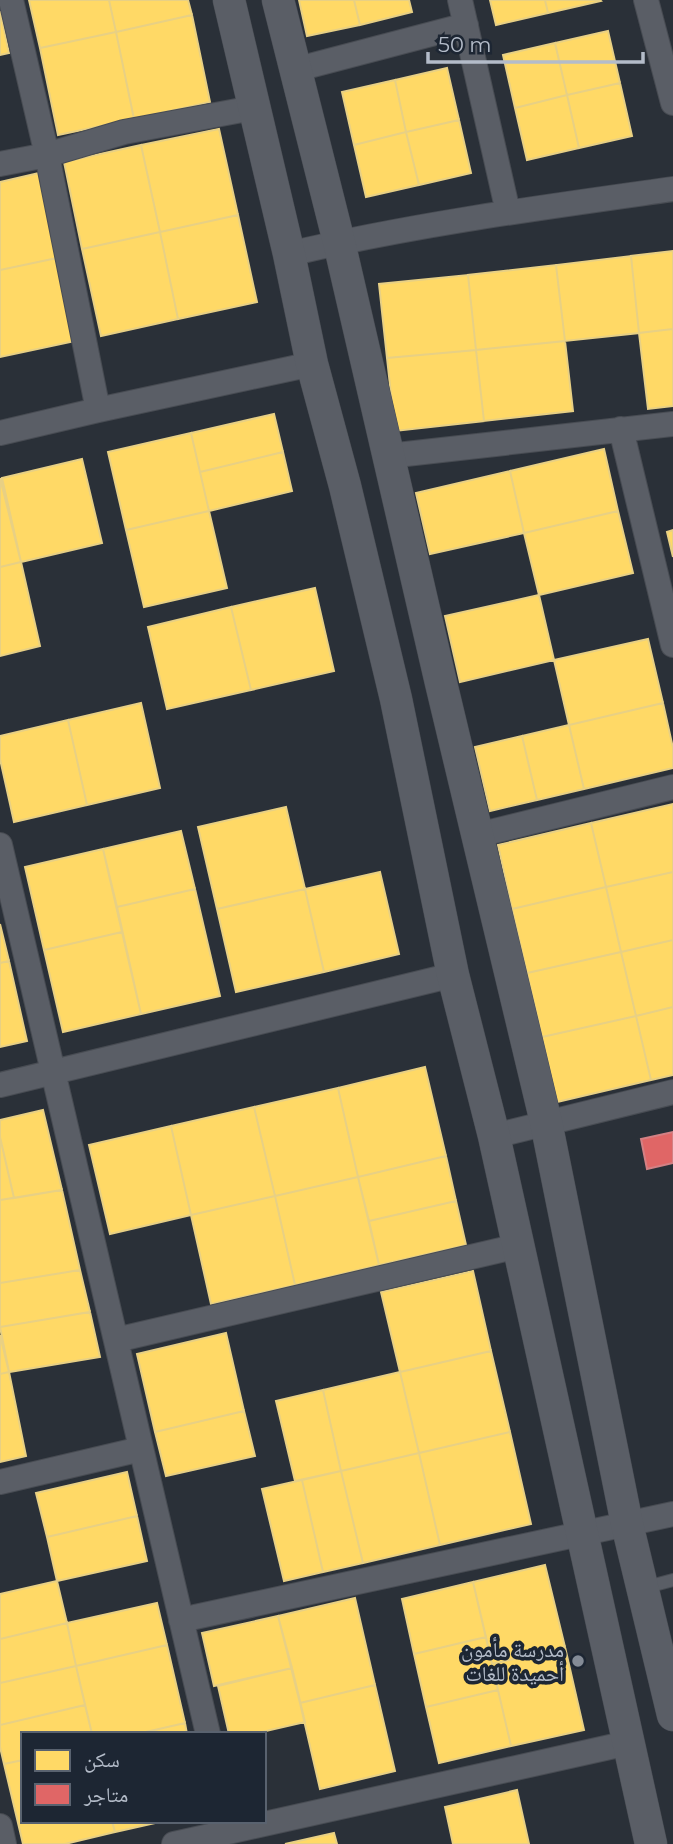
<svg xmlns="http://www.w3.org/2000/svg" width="673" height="1844" font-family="Montserrat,'Noto Naskh Arabic',sans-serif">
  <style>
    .homes { fill: #ffd966; stroke: #e8d084; stroke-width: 2 }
    .shops { fill: #e06666; stroke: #d38084; stroke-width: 2 }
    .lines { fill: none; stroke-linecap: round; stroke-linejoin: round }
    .service-casing { stroke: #484c53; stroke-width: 14 }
    .minor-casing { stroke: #484c53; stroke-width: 26 }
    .tertiary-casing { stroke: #484c53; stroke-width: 33 }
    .service { stroke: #5a5e66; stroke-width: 12 }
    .minor { stroke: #5a5e66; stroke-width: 24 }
    .tertiary { stroke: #5a5e66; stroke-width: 32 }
    .poi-dot { fill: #848b96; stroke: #1d2633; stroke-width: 2.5 }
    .labels { text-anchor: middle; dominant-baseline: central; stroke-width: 7; stroke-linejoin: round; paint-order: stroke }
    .poi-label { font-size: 21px; fill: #b4bcc9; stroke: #1d2633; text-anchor: end }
  </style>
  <rect width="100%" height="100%" fill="#2a3038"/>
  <path class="homes" d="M29,0H109L116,32L40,48Z
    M109,0H188L192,15L116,32Z
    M299,0H354L360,25L307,36Z
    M354,0H409L412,12L360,25Z
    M490,0H545L548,13L496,25Z
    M545,0H600L601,1L548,13Z
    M0,11L9,53L0,55Z
    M192,15L210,102L134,119L116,32Z
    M608,31L620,83L567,95L555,43Z
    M116,32L134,119L58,135L40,48Z
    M555,43L567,95L515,108L503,55Z
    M447,68L459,120L406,132L395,80Z
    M395,80L406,132L354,145L342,92Z
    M620,83L632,136L579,148L567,95Z
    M567,95L579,148L527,160L515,108Z
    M459,120L471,173L419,185L406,132Z
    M219,129L238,215L160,232L141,145Z
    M406,132L419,185L366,197L354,145Z
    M141,145L160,232L82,249L64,162Z
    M39,173L57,258L0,270V182Z
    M238,215L257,302L178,319L160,232Z
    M160,232L178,319L101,336L82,249Z
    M673,251V329L639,333L631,256Z
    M631,256L639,333L565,341L556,265Z
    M57,258L75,341L0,357V270Z
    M556,265L565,341L476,350L468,275Z
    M468,275L476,350L387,358L379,284Z
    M673,329V406L648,409L639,333Z
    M565,341L573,411L484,421L476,350Z
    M476,350L484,421L395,431L387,358Z
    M274,414L283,452L200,472L191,433Z
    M191,433L209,511L126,530L108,452Z
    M604,449L618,511L524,533L510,471Z
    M283,452L292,491L209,511L200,472Z
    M82,459L102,543L21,562L2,478Z
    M510,471L524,533L430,554L416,493Z
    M0,478L21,562L0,567Z
    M209,511L227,588L144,607L126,530Z
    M618,511L633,573L539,595L524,533Z
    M673,530V557L667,532Z
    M21,562L40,646L0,656V567Z
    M315,588L334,671L251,690L231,607Z
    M539,595L554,660L460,682L445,616Z
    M231,607L251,690L167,709L148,627Z
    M648,639L663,703L569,725L554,660Z
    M141,703L160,788L87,805L68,720Z
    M663,703L673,748V768L584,789L569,725Z
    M68,720L87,805L14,822L0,759V736Z
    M569,725L584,789L537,800L522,736Z
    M522,736L537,800L490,811L475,747Z
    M673,804V872L606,887L591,823Z
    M286,807L305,889L217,909L198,827Z
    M591,823L606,887L512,909L498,845Z
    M181,831L195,889L117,907L103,849Z
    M103,849L122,932L44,950L25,867Z
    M380,872L399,954L324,972L305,889Z
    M673,872V940L621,952L606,887Z
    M606,887L621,952L527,973L512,909Z
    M195,889L220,996L141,1014L117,907Z
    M305,889L324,972L236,992L217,909Z
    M0,924L9,961L0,963Z
    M122,932L141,1014L63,1032L44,950Z
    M673,940V1007L636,1016L621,952Z
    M621,952L636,1016L542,1037L527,973Z
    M9,961L27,1041L0,1047V963Z
    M673,1007V1075L651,1080L636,1016Z
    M636,1016L651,1080L557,1102L542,1037Z
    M425,1067L446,1156L358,1177L338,1088Z
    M338,1088L358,1177L275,1196L254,1107Z
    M254,1107L275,1196L191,1215L171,1126Z
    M43,1110L62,1190L14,1198L0,1137V1120Z
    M171,1126L191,1215L110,1234L89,1145Z
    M0,1137L14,1198L0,1200Z
    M446,1156L456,1201L369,1221L358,1177Z
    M358,1177L379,1265L295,1285L275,1196Z
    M62,1190L80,1270L0,1283V1200Z
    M275,1196L295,1285L211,1304L191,1215Z
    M456,1201L466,1245L379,1265L369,1221Z
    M80,1270L90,1312L0,1327V1283Z
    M473,1271L491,1351L400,1372L381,1292Z
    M90,1312L100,1357L9,1372L0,1327Z
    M226,1333L244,1411L155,1432L137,1354Z
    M0,1335L9,1372L0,1374Z
    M491,1351L510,1432L419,1453L400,1372Z
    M9,1372L26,1456L0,1462V1374Z
    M400,1372L419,1453L341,1471L323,1390Z
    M323,1390L341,1471L295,1481L276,1401Z
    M244,1411L255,1456L166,1476L155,1432Z
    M510,1432L531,1524L440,1545L419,1453Z
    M419,1453L440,1545L363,1563L341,1471Z
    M341,1471L363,1563L323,1572L302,1480Z
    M127,1472L137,1516L47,1537L36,1493Z
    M302,1480L323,1572L284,1581L262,1489Z
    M137,1516L147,1561L57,1581L47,1537Z
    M545,1565L565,1647L492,1664L473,1582Z
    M57,1581L67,1623L0,1639V1594Z
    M473,1582L486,1637L414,1654L402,1599Z
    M355,1598L375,1685L300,1703L278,1616Z
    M157,1603L167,1645L76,1666L67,1623Z
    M278,1616L292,1668L214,1686L202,1633Z
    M67,1623L76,1666L0,1683V1639Z
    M486,1637L498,1690L426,1707L414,1654Z
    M167,1645L185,1723L137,1734H92L76,1666Z
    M565,1647L584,1730L511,1746L492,1664Z
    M76,1666L85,1705L0,1725V1683Z
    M292,1668L305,1722L253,1734H229L218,1686Z
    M375,1685L395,1771L320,1789L300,1703Z
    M498,1690L511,1746L439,1763L426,1707Z
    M85,1705L92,1734H23V1760L4,1764L0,1747V1725Z
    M185,1723L187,1734H137Z
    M23,1760V1821H112L115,1832L65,1844H23L4,1764Z
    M517,1790L529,1844H453L445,1807Z
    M112,1821H164L115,1832Z
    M334,1833L337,1844H285Z"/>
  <path class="shops" d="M673,1132V1163L647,1169L641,1139Z"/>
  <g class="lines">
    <g class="service-casing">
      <path id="service" d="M643,1588L673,1580"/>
    </g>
    <g class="minor-casing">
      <path id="minor" d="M11,0L47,155L98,410
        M460,0L508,212
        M646,0L673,103
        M294,70L466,25
        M0,164L47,155L124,132L253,108
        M289,254C416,224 545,207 673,189
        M621,429L673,645
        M0,433L98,410L312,364
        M388,456L673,424
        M478,835L673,787
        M0,845L208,1734
        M0,1085L453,975
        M494,1136L673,1092
        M116,1340L518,1246
        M0,1482L141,1449
        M181,1620L673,1514
        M0,1826L4,1844
        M174,1844L628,1743"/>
    </g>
    <g class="tertiary-casing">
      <path id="tertiary" d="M229,0L289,254L312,364L345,486L396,699L453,975L494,1136L651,1844
        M278,0L339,242L441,683L546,1122L627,1524L673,1715"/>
    </g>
    <use href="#service" class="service"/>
    <use href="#minor" class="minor"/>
    <use href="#tertiary" class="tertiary"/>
  </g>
  <circle class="poi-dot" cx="578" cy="1661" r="7"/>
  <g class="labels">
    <g class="poi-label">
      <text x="564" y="1649">مدرسة مأمون<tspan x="564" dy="24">أحميدة للغات</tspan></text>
    </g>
  </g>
  <rect x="21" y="1732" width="245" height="91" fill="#1d2633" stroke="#59626f" stroke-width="2"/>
  <rect x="35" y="1750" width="35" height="21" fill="#ffd966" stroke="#59626f" stroke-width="2"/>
  <text x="84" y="1767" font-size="21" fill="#b4bcc9">سكن</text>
  <rect x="35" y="1784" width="35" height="21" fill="#e06666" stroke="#59626f" stroke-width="2"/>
  <text x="84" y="1802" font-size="21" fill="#b4bcc9">متاجر</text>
  <path d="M428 52v10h215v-10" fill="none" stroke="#b4bcc9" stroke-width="3.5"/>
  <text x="438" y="52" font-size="21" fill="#b4bcc9" stroke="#1d2633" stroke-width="5" paint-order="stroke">50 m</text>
</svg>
